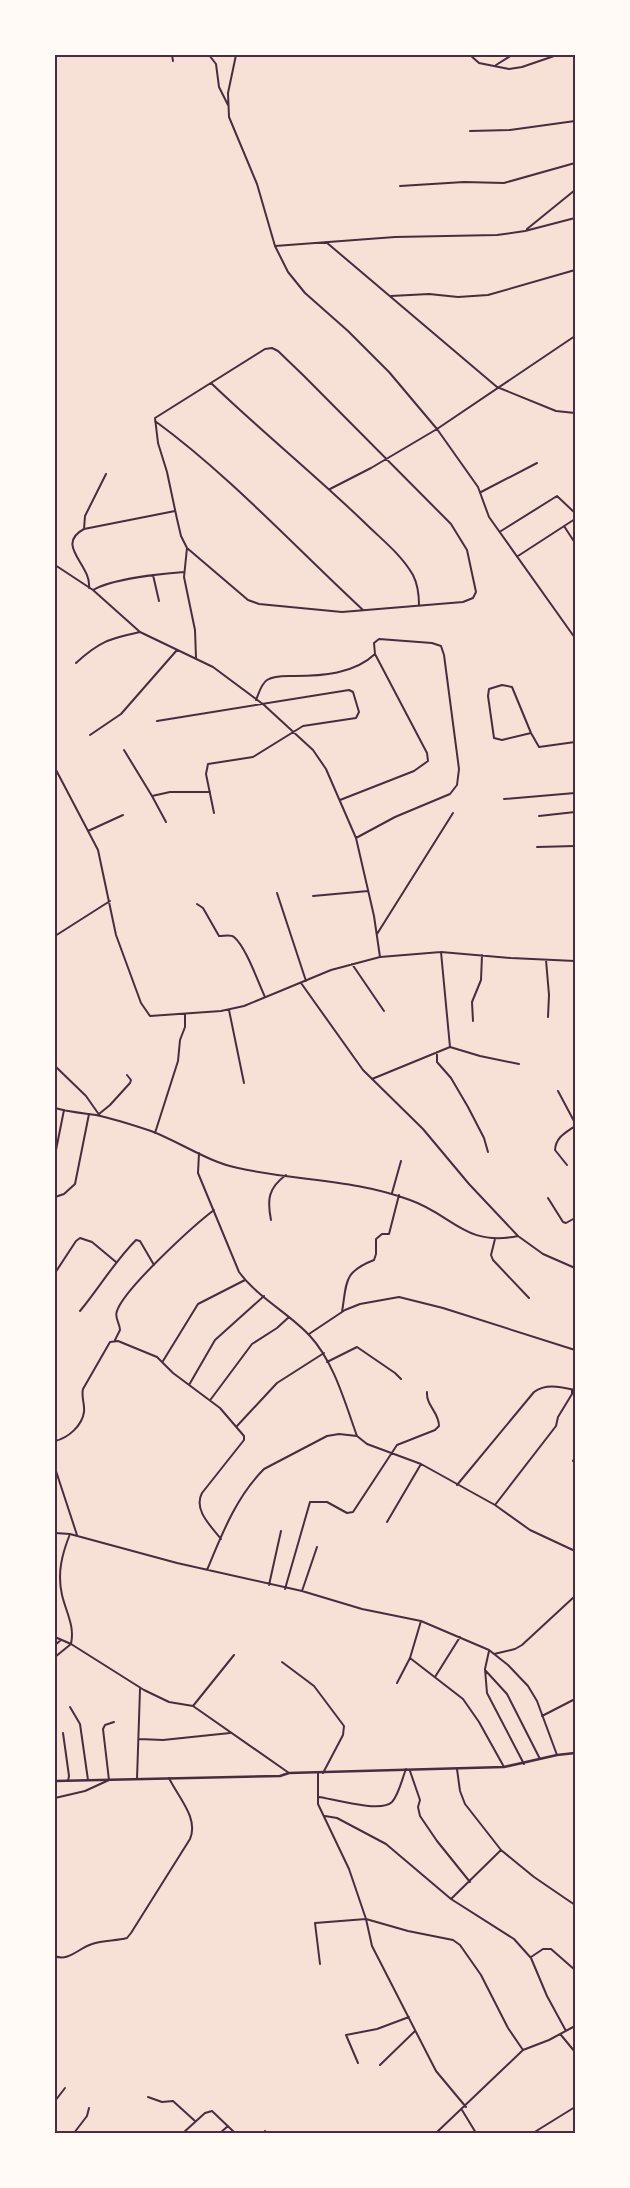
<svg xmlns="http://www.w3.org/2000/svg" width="630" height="2188" font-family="Montserrat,sans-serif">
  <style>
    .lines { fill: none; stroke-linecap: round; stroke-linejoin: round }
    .minor { stroke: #4a2c40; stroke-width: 2 }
    .tertiary { stroke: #4a2c40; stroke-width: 2.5 }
    .neatline { fill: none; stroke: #4a2c40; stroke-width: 2 }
  </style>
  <rect width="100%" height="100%" fill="#f7e1d7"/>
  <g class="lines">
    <path class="minor" d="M172,55L173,61
      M209,55L216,64L219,87L228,105
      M236,55L228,93L229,117L257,184L275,246L288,272L305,293L348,331L389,372L437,429L478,487L489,517L575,638
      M470,55L479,63L509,69L522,67L557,55
      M496,65L512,55
      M470,131L510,130L575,121
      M400,186L464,182L504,183L575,163
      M527,229L575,190
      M326,242L497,387L556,411L575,413
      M275,246L395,237L497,235L525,231L575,218
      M391,296L429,294L458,297L488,295L575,270
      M272,348L278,351L304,376L451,524L467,550L476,592L473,598L463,602L342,612L259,604L248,600L187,548L181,536L177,519L167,472L158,443L155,418L265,349Z
      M211,383C261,431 314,474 364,522C381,539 401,554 413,575C418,585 419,594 419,605
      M155,421C229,475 296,548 363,610
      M330,489L371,468L437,429L575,336
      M481,492L537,463
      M564,526L575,543
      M84,529L85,516L106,474
      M501,531L557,496L575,513
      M187,548L184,577L195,630L196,658
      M518,556L575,519
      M55,565L93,590L140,632L213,667L264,705L313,750L326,769L356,838L374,916L380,957
      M153,575L159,601
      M89,588C92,565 54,545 84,529L175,511
      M93,590C114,578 160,574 184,572
      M76,663C100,641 109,639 140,632
      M256,700C259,693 261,684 267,680C275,675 286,676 294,676C322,676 354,674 375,654L374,643L379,639L432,643L441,646L444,655L459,769L457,785L450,794L395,817L356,838
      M157,721L349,690L353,692L359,712L356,718L303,726L253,757L208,764L206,774L214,813
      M531,733L502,740L494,738L488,696L489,689L502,685L512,687L531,733L539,747L575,742
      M90,735L121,714L177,650
      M124,750L152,796L170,792H210
      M55,768L98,850L116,935L141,1003L150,1016L221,1011L244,1006L331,970L380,957L441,952L511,958L575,961
      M152,796L166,822
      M504,799L575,793
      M340,800L414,771L428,761L427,753L375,654
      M539,816L575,812
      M88,831L123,815
      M537,847L575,846
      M277,893L306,981
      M313,896L368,891
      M197,904L203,908L219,936C224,936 231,934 234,937C246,947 258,982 265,997
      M377,934L453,813
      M55,936L110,901
      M441,952L450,1047
      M546,960L549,995L548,1017
      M352,964L384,1011
      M301,983L363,1070L423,1129L469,1184L518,1236
      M229,1010L244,1083
      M473,1021L472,1002L481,980L482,955
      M437,1052V1062L451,1078L468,1107L484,1138L488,1152
      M55,1066L86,1096L100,1116
      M372,1079L450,1047L480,1056L519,1064
      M558,1091L575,1123
      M55,1108C69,1112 82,1113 96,1115C114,1119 133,1125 151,1131C180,1142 208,1162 238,1168C296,1181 355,1179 410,1200C453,1215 465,1247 518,1236L543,1254L575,1268
      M99,1114L110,1105L130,1083L131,1080L127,1075
      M155,1133L178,1061L180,1040L185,1027V1014
      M199,1153L198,1173L239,1272C258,1298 289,1313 310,1336C334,1362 345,1403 357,1436L367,1444L421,1464L495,1505L530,1530L575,1551
      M55,1155L64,1110
      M567,1165L555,1150C556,1137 565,1133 575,1126
      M392,1193L401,1161
      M55,1197L64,1194L75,1184L89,1114
      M548,1198L563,1222L566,1223L575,1218
      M271,1220C267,1200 268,1188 286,1175
      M495,1239L491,1255L493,1260L529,1298
      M55,1273L76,1241L80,1238L92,1242L116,1262
      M80,1311C99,1288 115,1261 136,1240L140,1241L154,1265
      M342,1312C347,1282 343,1272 374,1260L376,1254V1239L382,1234H389L399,1195
      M309,1334L345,1310L360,1304L399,1297L443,1308L575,1350
      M115,1340L120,1330C120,1323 114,1318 117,1311C124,1289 193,1226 214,1210
      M163,1361L198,1304L245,1280
      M327,1362L357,1347L395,1373L401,1379
      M189,1385L215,1340L264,1296
      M211,1399L252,1344L277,1328L289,1317
      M237,1426L277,1383L324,1353
      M55,1441C68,1438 82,1426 84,1412C85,1404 81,1397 83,1389L110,1342L118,1341L157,1357L173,1373L220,1408L244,1436V1440L202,1493C193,1510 211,1526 221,1539
      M573,1461L575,1457
      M55,1468L77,1535
      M457,1485L534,1392C546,1383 561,1387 575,1390
      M495,1505L556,1426L558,1417L572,1394V1390
      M387,1522L421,1464
      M55,1533L70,1534
      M207,1570C222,1534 236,1497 264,1469L327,1436L339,1434L357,1436
      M269,1585L281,1531
      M285,1589L310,1502H327L347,1513L353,1512L397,1445L435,1430L439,1426C439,1412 426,1406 427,1392
      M302,1591L317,1547
      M55,1637L71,1644L55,1657
      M55,1645L61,1640
      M489,1651L485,1669L487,1693L524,1764
      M494,1654L515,1649L522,1645L575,1596
      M410,1658L463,1699L479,1722L504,1767
      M282,1662L314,1686L344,1726L343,1735L323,1773
      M485,1670L507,1694L540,1759
      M435,1677L460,1637
      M397,1683L410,1658L421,1621
      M193,1706L234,1655
      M70,1707L80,1724L88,1780
      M542,1716L575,1699
      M63,1733L69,1776L68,1781
      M139,1739L163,1740L230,1733
      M457,1769L460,1791L465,1804L501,1850L534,1877L575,1905
      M410,1771L420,1800L418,1807L420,1816L437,1841L470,1882
      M289,1773L193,1706L169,1702L144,1690L71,1644C75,1626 66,1612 62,1595C57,1573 62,1554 70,1534L177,1563L302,1591L362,1609L421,1621L489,1650L508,1665L528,1686L537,1701L557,1755
      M318,1773V1804L349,1869L366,1919L372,1946L436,2071L466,2107
      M137,1779L140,1689
      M319,1797C333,1799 381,1813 392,1802C399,1794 402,1779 406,1769
      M55,1798L85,1791L109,1780L103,1729L105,1725L114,1722
      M325,1816L337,1818L386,1844L451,1899L514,1939L531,1958L547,1996L566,2031
      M451,1899L501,1850
      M55,1956C68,1962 79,1948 92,1944C103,1940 116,1941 127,1938L131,1933L190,1839C199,1818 178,1797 169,1778
      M531,1957L543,1949H551L575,1970
      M320,1964L315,1923L366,1919L408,1931L453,1940L460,1945L481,1975L508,2028L523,2050
      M561,2035L575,2052
      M358,2063L346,2035L377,2029L409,2017
      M380,2065L415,2031
      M148,2097L162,2102L173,2101L195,2121
      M55,2101L65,2088
      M462,2110L476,2133
      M265,2131L267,2133
      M74,2133L87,2116L89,2108
      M183,2133L205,2113L212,2111L235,2133
      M220,2133L228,2126
      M436,2133L523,2050L549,2040L575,2026
      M533,2133L575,2107"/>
    <path class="tertiary" d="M55,1781L280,1776L289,1773L504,1767L557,1755L575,1753"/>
  </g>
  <rect width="630" height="2188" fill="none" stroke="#fffaf5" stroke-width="112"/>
  <rect x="56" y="56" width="518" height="2076" class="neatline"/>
</svg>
